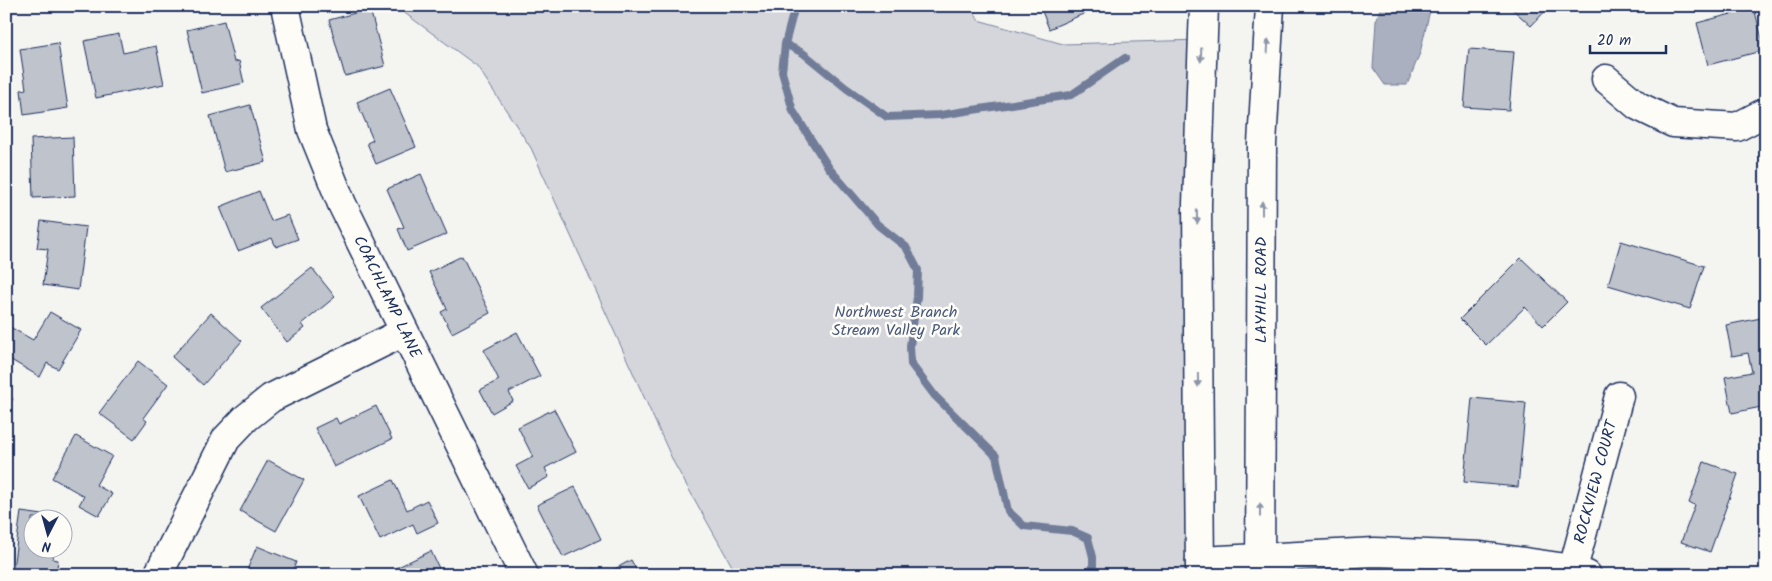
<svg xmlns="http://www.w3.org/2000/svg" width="1772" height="581" font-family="Kalam,sans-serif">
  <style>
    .green { fill: #d4d6db; stroke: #78829c }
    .water { fill: #aab0bf; stroke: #717c98 }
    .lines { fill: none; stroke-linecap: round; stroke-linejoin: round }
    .stream { stroke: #717c98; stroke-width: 8 }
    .building { fill: #bfc3cc; stroke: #1b2f5e }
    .minor-casing { stroke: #1b2f5e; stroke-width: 31 }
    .major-casing { stroke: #1b2f5e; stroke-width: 31 }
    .minor { stroke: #fdfcf7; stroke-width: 28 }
    .major { stroke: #fdfcf7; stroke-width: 28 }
    .oneway { fill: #8c96aa }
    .labels { text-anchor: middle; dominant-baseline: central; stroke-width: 5; stroke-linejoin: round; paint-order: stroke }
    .street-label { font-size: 16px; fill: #1b2f5e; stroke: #fdfcf7 }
    .park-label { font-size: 16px; fill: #49597d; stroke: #fdfcf7 }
  </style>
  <rect width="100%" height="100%" fill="#f4f4f1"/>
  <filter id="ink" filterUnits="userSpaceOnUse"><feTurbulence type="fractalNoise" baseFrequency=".02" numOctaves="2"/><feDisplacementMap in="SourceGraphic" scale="10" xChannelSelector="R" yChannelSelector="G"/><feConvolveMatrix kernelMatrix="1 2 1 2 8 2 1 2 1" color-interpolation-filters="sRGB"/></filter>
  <g filter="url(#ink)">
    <path class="green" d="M395,6H972L978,20L1063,44L1201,40L1200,575H737L674,463L531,148L477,66Z"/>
    <path class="water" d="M1381,6H1431L1420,53L1407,85H1385L1373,68L1376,21Z"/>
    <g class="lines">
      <path class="stream" d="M795,6L785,44L782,72L793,111L829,168L878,225L906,247L918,270L917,297L910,346L911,364L935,396L996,456L1008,511L1024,526L1072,531L1088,538L1093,557V575
        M785,44L803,53L846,88L887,117L940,115L1071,95L1125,58"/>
    </g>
    <path class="building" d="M1040,6H1088L1090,11L1049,29Z
      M1509,6H1550L1531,26Z
      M1754,8L1765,50L1708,65L1697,23Z
      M370,9L385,66L345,76L329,20Z
      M224,21L234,62L239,61L244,83L202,93L187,30Z
      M119,34L123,53L156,46L164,84L96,98L84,41Z
      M58,43L68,108L24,115L21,90L26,89L20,49Z
      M1469,49L1514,52L1509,110L1464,107Z
      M390,88L416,147L376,164L367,143L373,140L357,102Z
      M250,105L266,162L225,172L210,116Z
      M73,137L75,196L33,198L31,139Z
      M421,174L447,234L407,251L398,229L404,227L387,189Z
      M259,191L271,221L288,215L298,239L276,247L272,238L238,251L220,207Z
      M41,221L86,227L78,290L43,285L48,249L37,248Z
      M1621,241L1704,266L1690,309L1608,285Z
      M462,256L490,313L452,333L441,312L447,309L429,272Z
      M1521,258L1567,302L1543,326L1525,307L1486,345L1460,319Z
      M312,268L335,297L302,324L305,328L287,342L261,308Z
      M50,312L81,330L58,369L47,363L40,377L6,357V333L10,327L33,340Z
      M211,313L242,341L203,385L172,357Z
      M1766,317V406L1732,413L1725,377L1752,372L1748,353L1732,356L1726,325Z
      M517,332L540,376L509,392L513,401L492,413L480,390L499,380L484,350Z
      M138,361L168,384L143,418L147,421L134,439L99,413Z
      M6,393L13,399L6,407Z
      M1472,398L1526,403L1518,487L1464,482Z
      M376,406L392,439L334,467L315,428L336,418L339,424Z
      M554,409L576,452L545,468L549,477L528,488L516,466L533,457L518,427Z
      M76,436L112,456L96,485L112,494L99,516L79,505L84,496L52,478Z
      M268,460L304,480L276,531L240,511Z
      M1704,462L1738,474L1710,552L1681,542L1695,505L1689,503Z
      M393,480L407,510L427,500L438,523L417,533L413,524L380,540L359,496Z
      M575,487L601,539L563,557L537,505Z
      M21,512L58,517L32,518V548H54L53,559L58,560L56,575H12Z
      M257,546L296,562L291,575H245Z
      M431,551L442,575H397L394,569Z
      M631,560L639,575H604Z
      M594,568L598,575H581Z"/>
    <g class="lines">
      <g class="minor-casing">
        <path id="minor" d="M285,6L312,130L342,204L524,575
          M1606,79L1638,106L1673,123L1737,127L1766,112
          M1200,561L1375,552L1481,556L1573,569L1587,575
          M1573,569L1619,396
          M159,573L226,439L246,418L271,398L404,332"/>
      </g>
      <g class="major-casing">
        <path id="major" d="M1200,575L1197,204L1204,6
          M1260,575L1262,144L1270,6"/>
      </g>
      <use href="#minor" class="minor"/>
      <use href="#major" class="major"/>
    </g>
    <defs><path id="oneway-solid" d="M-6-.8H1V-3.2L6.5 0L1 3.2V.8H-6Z" transform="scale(1.25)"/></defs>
    <g class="oneway">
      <use href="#oneway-solid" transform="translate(1268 46) rotate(-87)"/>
      <use href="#oneway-solid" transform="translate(1201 55) rotate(92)"/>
      <use href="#oneway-solid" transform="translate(1262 208) rotate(-90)"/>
      <use href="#oneway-solid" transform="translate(1197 217) rotate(89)"/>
      <use href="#oneway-solid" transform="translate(1198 380) rotate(89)"/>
      <use href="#oneway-solid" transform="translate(1260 510) rotate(-90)"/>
    </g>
  </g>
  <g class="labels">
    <g class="street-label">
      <text transform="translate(1261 290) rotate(-90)">LAYHILL ROAD</text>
      <text transform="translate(387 297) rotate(64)">COACHLAMP LANE</text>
      <text transform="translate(1596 482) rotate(-75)">ROCKVIEW COURT</text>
    </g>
    <g class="park-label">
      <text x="896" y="312">Northwest Branch<tspan x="896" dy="18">Stream Valley Park</tspan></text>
    </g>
  </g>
  <rect width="1772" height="581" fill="none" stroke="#fdfcf7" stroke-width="25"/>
  <rect x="12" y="12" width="1747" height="556" fill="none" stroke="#1b2f5e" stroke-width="2" filter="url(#ink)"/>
  <g transform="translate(48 534) rotate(186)"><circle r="24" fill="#fdfcf7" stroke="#a3aaba"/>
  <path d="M0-4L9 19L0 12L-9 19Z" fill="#1b2f5e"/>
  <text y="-8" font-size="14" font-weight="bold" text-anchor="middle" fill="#1b2f5e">N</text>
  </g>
  <path d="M1590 45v8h76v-8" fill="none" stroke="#1b2f5e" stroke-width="2.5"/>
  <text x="1597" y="45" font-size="15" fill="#1b2f5e" stroke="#fdfcf7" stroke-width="4" paint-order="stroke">20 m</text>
</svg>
